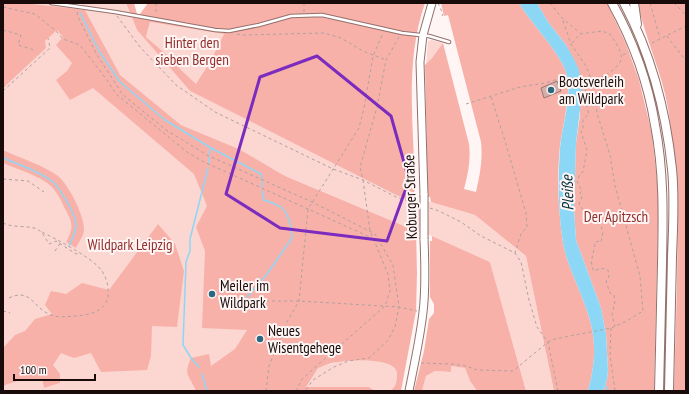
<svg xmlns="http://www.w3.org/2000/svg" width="689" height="394" font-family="'PT Sans Narrow',sans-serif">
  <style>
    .green { fill: #fcd6d1; fill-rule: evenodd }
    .forest { fill: #f8b1a9; fill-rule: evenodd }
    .water { fill: #8dd7f6 }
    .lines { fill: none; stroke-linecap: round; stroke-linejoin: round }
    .stream { stroke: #8dd7f6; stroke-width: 1.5 }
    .building { fill: #d5aeaa; stroke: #9a7672 }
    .service-casing { stroke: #93706c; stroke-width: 4.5 }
    .secondary-casing { stroke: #93706c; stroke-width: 9 }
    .trunk-casing { stroke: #93706c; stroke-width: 10 }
    .path { stroke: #aca2a1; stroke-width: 1; stroke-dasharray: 3 3; stroke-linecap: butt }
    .service { stroke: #fff; stroke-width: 2.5 }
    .secondary { stroke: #fff; stroke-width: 7 }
    .trunk { stroke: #fff; stroke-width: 8 }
    .secondary-bridge-casing { stroke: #93706c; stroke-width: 9; stroke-linecap: butt }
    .path-bridge { stroke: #aca2a1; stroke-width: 1; stroke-dasharray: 3 3; stroke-linecap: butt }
    .secondary-bridge { stroke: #fff; stroke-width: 7 }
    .marked { fill: none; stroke: #7b2cbf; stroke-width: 3; stroke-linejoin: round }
    .poi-dot { fill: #2b687f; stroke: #fef5f4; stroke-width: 1.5 }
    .labels { text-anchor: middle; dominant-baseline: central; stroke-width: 4; stroke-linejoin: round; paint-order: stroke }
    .park-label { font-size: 15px; fill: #932e2b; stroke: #fef5f4 }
    .poi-label { font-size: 15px; fill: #180b0a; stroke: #fef5f4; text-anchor: start }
    .street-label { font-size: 15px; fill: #180b0a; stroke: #fef5f4 }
    .water-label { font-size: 16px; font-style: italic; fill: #002f3f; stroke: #fef5f4 }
  </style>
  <rect width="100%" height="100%" fill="#fef5f4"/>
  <path class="green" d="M3,3H75L106,49L81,3H126L137,30L190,91L396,195L411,201L431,202L475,215L526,256L554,391H526L490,262L432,236L416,231L286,176L275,343L188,375L196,391H3V388L5,385L25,379H42L44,388L60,383L59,374L3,377ZM130,84L181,125L239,149L282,175L178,125Z
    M150,22L224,34L196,85L180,69L174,62L146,37Z
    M432,40L443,43L432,58L426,65L428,41Z
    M369,360C377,361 387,362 394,366C400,371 397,384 393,389C390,392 378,392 374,391C372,390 371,388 369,387H306L317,368L337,362Z
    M451,366L465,368L470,381L477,391H422L426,376L435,371L451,372Z"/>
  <path class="forest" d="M3,3H23L85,10L120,75L181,125L239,149L283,175L416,231L417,273L416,311L401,391H390C396,387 397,381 397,374C398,357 350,360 339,362C332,362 324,366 318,368L306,387H369L375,391H196C189,375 183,375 191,358L209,354L211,366L235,349L247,330L202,328L205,251L196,227L207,206L194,174L93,88L70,100L56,80L67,71L72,63L56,45L63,37L57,30L45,41L46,48L3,88Z
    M126,3H134L137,14H140L148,3H425C404,63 414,128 415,190L411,201L396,195L190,91L137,30ZM150,22L224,34L209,63L196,84L180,69L175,62L146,37Z
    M441,3H519C531,24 563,55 567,76C571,95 563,125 560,145C557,175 558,206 562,236C565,262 578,284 586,308C597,338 596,361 588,391H554L526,256L475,215L431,202L430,197L428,196L425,65L432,58L443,43L469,144C471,160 468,174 464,189L476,192C480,175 483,159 481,142L448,15L444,16Z
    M537,3H607L626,44L639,80L652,134L658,189V224L654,391H603L607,380L608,370L606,334L601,308L576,240L574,208L576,143L580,115L579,70L566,45L548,22Z
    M638,3H686V391H674C676,297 683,202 668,108C662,72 645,39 638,3Z
    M3,151H5C23,159 42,165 58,176C69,185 85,217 84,231C83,237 78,243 76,248L66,242C74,227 73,223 64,207C61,200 57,192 51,186C40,176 17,169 3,163Z
    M158,224L175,244L184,271L177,327L152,326L151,356L147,370L101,372L91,353L74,358L61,353L53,365L60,374V383L44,388L42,379H25L5,385L3,388V348L15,335L25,331L35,319L52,314L45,305L51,291L66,294L82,283L109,290Z
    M432,236L490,262L526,391H477L470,381L465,368L451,366V372L435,371L426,376L422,391H414L424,351L429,319L434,313V304L430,297V241H432Z"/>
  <path class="water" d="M519,3H537L548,22L566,45L574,59L579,70L581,83L582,93L576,143L574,208L576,240L601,308L606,334L608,370L607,380L603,391H588C596,361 597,338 586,308C578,284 565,262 562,236C558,207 558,178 560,148C562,126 572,98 567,76C563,55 531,24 519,3Z"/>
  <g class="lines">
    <path class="stream" d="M76,3L77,4
      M80,13L99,51L120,82L165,120L211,148L261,174L262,178
      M209,154L211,148
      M3,158C20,165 39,171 53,182C60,188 64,198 69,205C79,224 78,227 69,246
      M209,163V157
      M262,181V187
      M247,297L267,274L292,238C293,230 288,213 282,208C277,204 269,202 264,200L262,191
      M199,367L191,358L183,345L186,262L190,251V239L208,168
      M202,374L207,391
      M604,384L609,391"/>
  </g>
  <path class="building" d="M557,81L561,91L544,98L541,88Z"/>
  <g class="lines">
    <g class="service-casing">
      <path id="service" d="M51,3L115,12L215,30L229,31L259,25L291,16L322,15L402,33L429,36L449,42"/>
    </g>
    <g class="secondary-casing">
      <path id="secondary" d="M424,195L420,62L423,35L432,3
        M409,391C414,365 420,339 423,312C426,288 425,263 424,239"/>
    </g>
    <g class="trunk-casing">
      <path id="trunk" d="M612,3C633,41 648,82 655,125C664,171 663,217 662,264C661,306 660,349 659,391
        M624,3C651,54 666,111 672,169C675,198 673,228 672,257C671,302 670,346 669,391
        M634,3L637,24"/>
    </g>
    <path class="path" d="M156,3V14
      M304,3V12
      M438,3L443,14L442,16
      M550,3L562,18L580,33
      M650,3L660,38
      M674,3L686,15
      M3,7L35,14L56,31L63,39L80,45L107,80L116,94L187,152L204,162L372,238
      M77,12L78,17L97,55L123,95L166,130L207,155L312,202L375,234L393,265L399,307L395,327L388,340L369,358L348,361L334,367L313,380L305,391
      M117,16L140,47L176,85L215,112L333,169L363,180L396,197L418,204
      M3,30L21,35L18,45L34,50
      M237,34L243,35L324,33L341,38L363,51L386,60
      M667,36L686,61
      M572,43L580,34L602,31L610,34C614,40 619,47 621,54C625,66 602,78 593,81
      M652,43L686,26
      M623,55L629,52
      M3,84L6,88
      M592,85L588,87L583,94L589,114L583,119V130L581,132L587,150L583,172L580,174L577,181L582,191L580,193L582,198L579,203C581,211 591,213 591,221L600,224L603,232L601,242L599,241L595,242C595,252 588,262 594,271L601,268L608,270L609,277L606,281L610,293L614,295L615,301L612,315L615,326
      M3,91L50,48L48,38
      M491,97L505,141L526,213L527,227L521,234L515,253
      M466,104L520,87L545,83L568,76
      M3,179L28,181L44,192
      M430,208L439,211L461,222L481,236L515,253L521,262L529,300L537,327L548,342L558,391
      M3,223C15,229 32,224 40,231C44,234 46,240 49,244L56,241L76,254L79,253
      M9,298C30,288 33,306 47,313C55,318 65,317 74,316C88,315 104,313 108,297C109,288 107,279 102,271C93,258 56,239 42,232
      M236,301H299L399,307L417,311
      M3,311L10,313
      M611,328L610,355L615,391
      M421,363L451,364L466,366L477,370L513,371L548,342L555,339L611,328L625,322L643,311L640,276L615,186L610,155L597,113L592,81L586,66L571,44L562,18
      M266,391L269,366L287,322L299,301L308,209L359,128L364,108L373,56L383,33
      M296,391L302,379L385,306L390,291L388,274L370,231L363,180L360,167L377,107L386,60L399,37"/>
    <use href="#service" class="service"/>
    <use href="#secondary" class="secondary"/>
    <use href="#trunk" class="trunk"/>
    <g class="secondary-bridge-casing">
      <path id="secondary-bridge" d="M424,195V239"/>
    </g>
    <path class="path-bridge" d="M55,251L61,242"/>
    <use href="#secondary-bridge" class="secondary-bridge"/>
  </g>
  <path class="marked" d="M317,56L391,116L409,180L387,241L280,228L226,194L260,77Z"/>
  <g class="poi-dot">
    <circle cx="551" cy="90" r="4"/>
    <circle cx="212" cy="294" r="4"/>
    <circle cx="260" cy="339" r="4"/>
  </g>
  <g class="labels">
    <g class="park-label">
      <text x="192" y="42">Hinter den<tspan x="192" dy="17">sieben Bergen</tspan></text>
      <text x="616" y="216">Der Apitzsch</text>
      <text x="130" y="244">Wildpark Leipzig</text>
    </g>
    <g class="poi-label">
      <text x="559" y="81">Bootsverleih<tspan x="559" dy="17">am Wildpark</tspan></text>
      <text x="220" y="285">Meiler im<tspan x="220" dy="17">Wildpark</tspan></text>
      <text x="268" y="330">Neues<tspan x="268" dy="17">Wisentgehege</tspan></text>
    </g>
    <g class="street-label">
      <text transform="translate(410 197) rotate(-92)">Koburger Straße</text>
    </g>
    <g class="water-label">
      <text transform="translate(567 193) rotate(-92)">Pleiße</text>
    </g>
  </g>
  <rect width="689" height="394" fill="none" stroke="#180b0a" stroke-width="8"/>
  <path d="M14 374v6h81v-6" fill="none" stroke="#180b0a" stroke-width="2"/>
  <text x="20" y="374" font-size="12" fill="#180b0a" stroke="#fef5f4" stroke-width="3" paint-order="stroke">100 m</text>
</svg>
